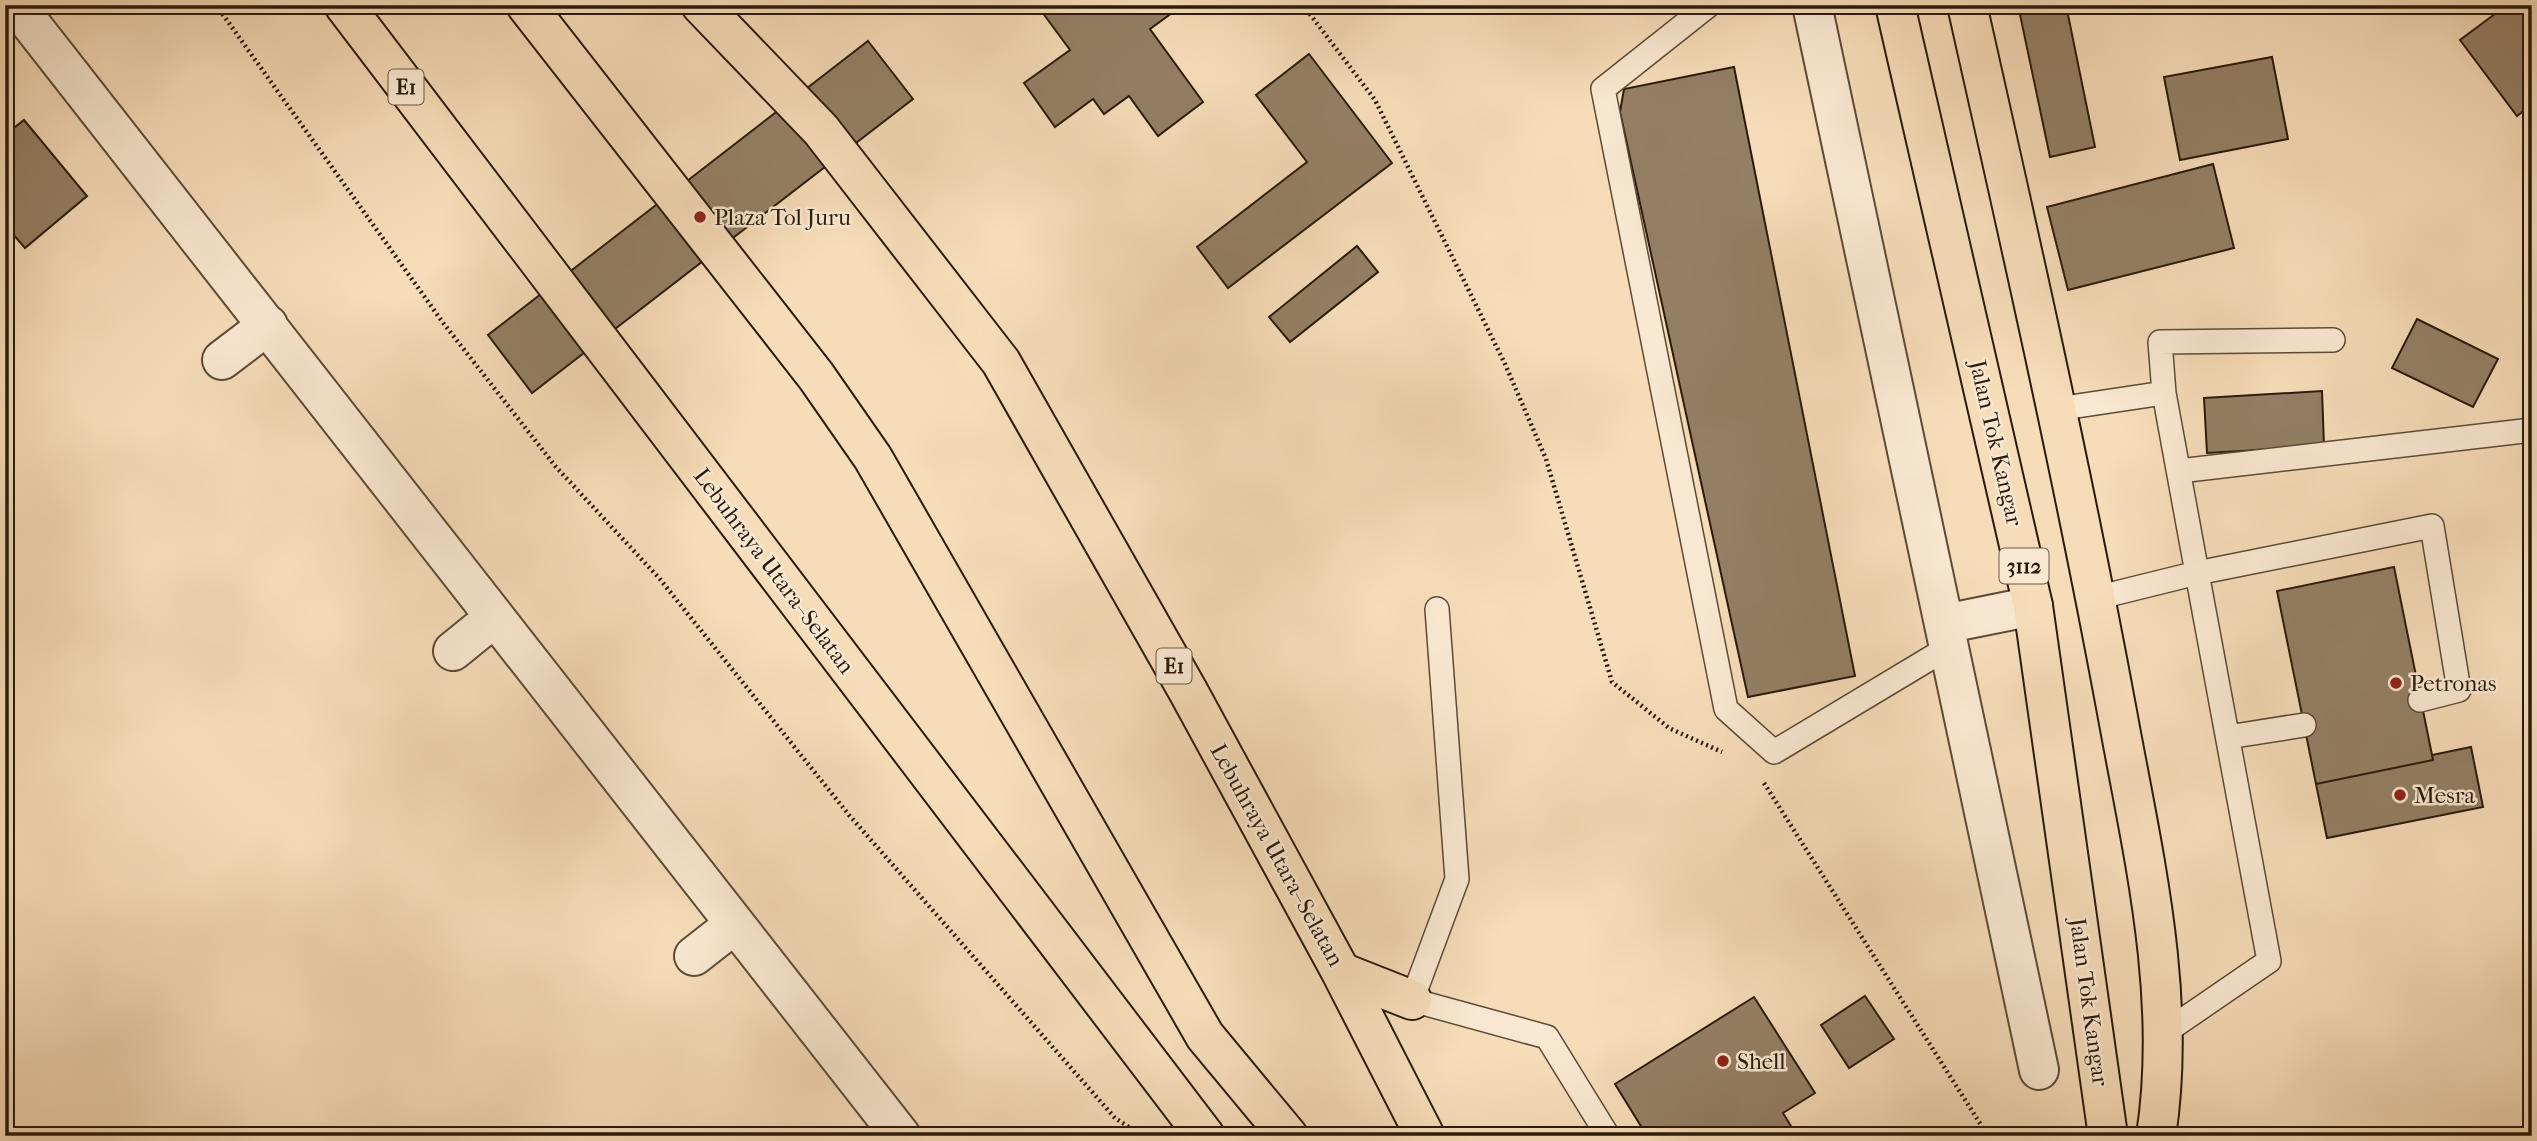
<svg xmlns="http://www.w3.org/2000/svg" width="2537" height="1141" font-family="'IM FELL French Canon',serif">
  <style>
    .building { fill: #947f65; stroke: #2a1a0b; stroke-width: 2 }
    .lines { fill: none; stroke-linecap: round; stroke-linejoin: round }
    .service-casing { stroke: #5d4a36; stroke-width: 26 }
    .minor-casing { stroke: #5d4a36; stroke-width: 42 }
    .primary-casing { stroke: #2a1a0b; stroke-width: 42 }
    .motorway-casing { stroke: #2a1a0b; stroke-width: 42 }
    .path { stroke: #2a1a0b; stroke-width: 4.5; stroke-dasharray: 2 3.5; stroke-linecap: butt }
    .service { stroke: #f9e8d1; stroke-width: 23 }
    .minor { stroke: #f9e8d1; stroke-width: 38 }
    .primary { stroke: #f6dcb8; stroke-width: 38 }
    .motorway { stroke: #f6dcb8; stroke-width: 38 }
    .poi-dot { fill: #8f2418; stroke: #f9e8d1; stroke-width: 2.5 }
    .labels { text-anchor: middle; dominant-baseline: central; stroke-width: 5; stroke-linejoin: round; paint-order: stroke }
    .shield { fill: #f9e8d1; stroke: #685846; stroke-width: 2 }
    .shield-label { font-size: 21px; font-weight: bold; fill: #2a1a0b }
    .poi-label { font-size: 23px; fill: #2a1a0b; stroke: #f9e8d1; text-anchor: start }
    .street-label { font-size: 23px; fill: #2a1a0b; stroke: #f9e8d1 }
  </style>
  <rect width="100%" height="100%" fill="#f6dcb8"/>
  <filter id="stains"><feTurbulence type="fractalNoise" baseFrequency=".00286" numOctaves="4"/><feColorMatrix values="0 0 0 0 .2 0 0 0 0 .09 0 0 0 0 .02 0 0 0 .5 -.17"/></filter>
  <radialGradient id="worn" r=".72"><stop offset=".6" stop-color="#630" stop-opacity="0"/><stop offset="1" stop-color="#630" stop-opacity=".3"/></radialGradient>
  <path class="building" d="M1037,5H1183L1150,29L1203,102L1158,136L1129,96L1104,114L1093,99L1055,127L1024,83L1070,50Z
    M2018,5H2066L2095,147L2050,157Z
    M2507,5H2532V104L2517,116L2460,40Z
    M868,41L913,99L532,393L488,335Z
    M1309,54L1392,163L1228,288L1197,247L1307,162L1256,95Z
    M2272,57L2288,139L2180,160L2164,77Z
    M1734,67L1855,676L1748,697L1620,112L1624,89Z
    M24,120L87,196L25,248L5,225V135Z
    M2213,164L2234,248L2068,290L2047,207Z
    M1357,246L1378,272L1290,342L1269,317Z
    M2417,319L2498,359L2473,407L2392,368Z
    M2322,391L2324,446L2207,453L2204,398Z
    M2394,567L2433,760L2316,784L2277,591Z
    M2471,747L2483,807L2327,838L2316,784L2433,760L2432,755Z
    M1865,996L1894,1039L1849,1068L1821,1025Z
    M1754,997L1815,1093L1783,1113L1797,1136H1647L1615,1084Z"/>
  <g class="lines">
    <g class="service-casing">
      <path id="service" d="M1709,5L1603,89L1726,709L1774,752L1949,647
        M2164,393L2197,573L2432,526L2459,690L2420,700
        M2057,409L2164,393L2160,342L2333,340
        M2179,471L2532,430
        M2096,598L2197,573L2269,961L2161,1035
        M1437,609L1457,879L1412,1000L1547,1037L1608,1136
        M2228,737L2304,725"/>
    </g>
    <g class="minor-casing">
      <path id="minor" d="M16,5L901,1136
        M1812,5L2039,1070
        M222,360L268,325
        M1944,624L2033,606
        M453,651L495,617
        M694,956L735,924"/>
    </g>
    <g class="primary-casing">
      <path id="primary" d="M1895,5L2033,606L2108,1136
        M1967,5C2020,240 2073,475 2117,712C2142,850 2178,994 2156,1136"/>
    </g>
    <g class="motorway-casing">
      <path id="motorway" d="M344,5L1205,1136
        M526,5L816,376L873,458L1205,1036L1288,1136
        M701,5L821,130L1001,362L1188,691L1341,972L1425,1136
        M1341,972L1412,1000"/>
    </g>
    <path class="path" d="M216,5L444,324L556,467L659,578L849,815L1115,1118L1143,1136
      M1303,5L1375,100L1505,364L1546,459L1612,682L1669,728L1722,752
      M1764,783L1988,1136"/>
    <use href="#service" class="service"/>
    <use href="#minor" class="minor"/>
    <use href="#primary" class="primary"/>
    <use href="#motorway" class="motorway"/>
  </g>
  <g class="poi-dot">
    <circle cx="700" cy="217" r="7"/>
    <circle cx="2396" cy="683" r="7"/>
    <circle cx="2400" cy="795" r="7"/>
    <circle cx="1723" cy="1061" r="7"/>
  </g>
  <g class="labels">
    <g class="shield">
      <rect x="388.5" y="69.5" width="35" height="35" rx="5"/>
      <rect x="1999.5" y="548.5" width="49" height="35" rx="5"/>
      <rect x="1156.5" y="648.5" width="35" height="35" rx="5"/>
    </g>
    <g class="shield-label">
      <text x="406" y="87">E1</text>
      <text x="2024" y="566">3112</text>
      <text x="1174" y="666">E1</text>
    </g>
    <g class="poi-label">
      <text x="714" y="217">Plaza Tol Juru</text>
      <text x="2410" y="683">Petronas</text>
      <text x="2414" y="795">Mesra</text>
      <text x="1737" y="1061">Shell</text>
    </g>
    <g class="street-label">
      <text transform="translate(1996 443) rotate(77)">Jalan Tok Kangar</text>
      <text transform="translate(774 571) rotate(53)">Lebuhraya Utara–Selatan</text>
      <text transform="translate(1277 855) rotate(61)">Lebuhraya Utara–Selatan</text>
      <text transform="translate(2089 1002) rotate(82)">Jalan Tok Kangar</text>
    </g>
  </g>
  <rect width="2537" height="1141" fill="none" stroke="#f6dcb8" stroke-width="28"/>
  <rect x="7" y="7" width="2523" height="1127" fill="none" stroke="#2a1a0b" stroke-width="3.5"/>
  <rect x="14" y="14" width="2509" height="1113" fill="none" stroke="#2a1a0b" stroke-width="2"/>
  <rect width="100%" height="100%" filter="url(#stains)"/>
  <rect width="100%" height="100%" fill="url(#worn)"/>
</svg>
